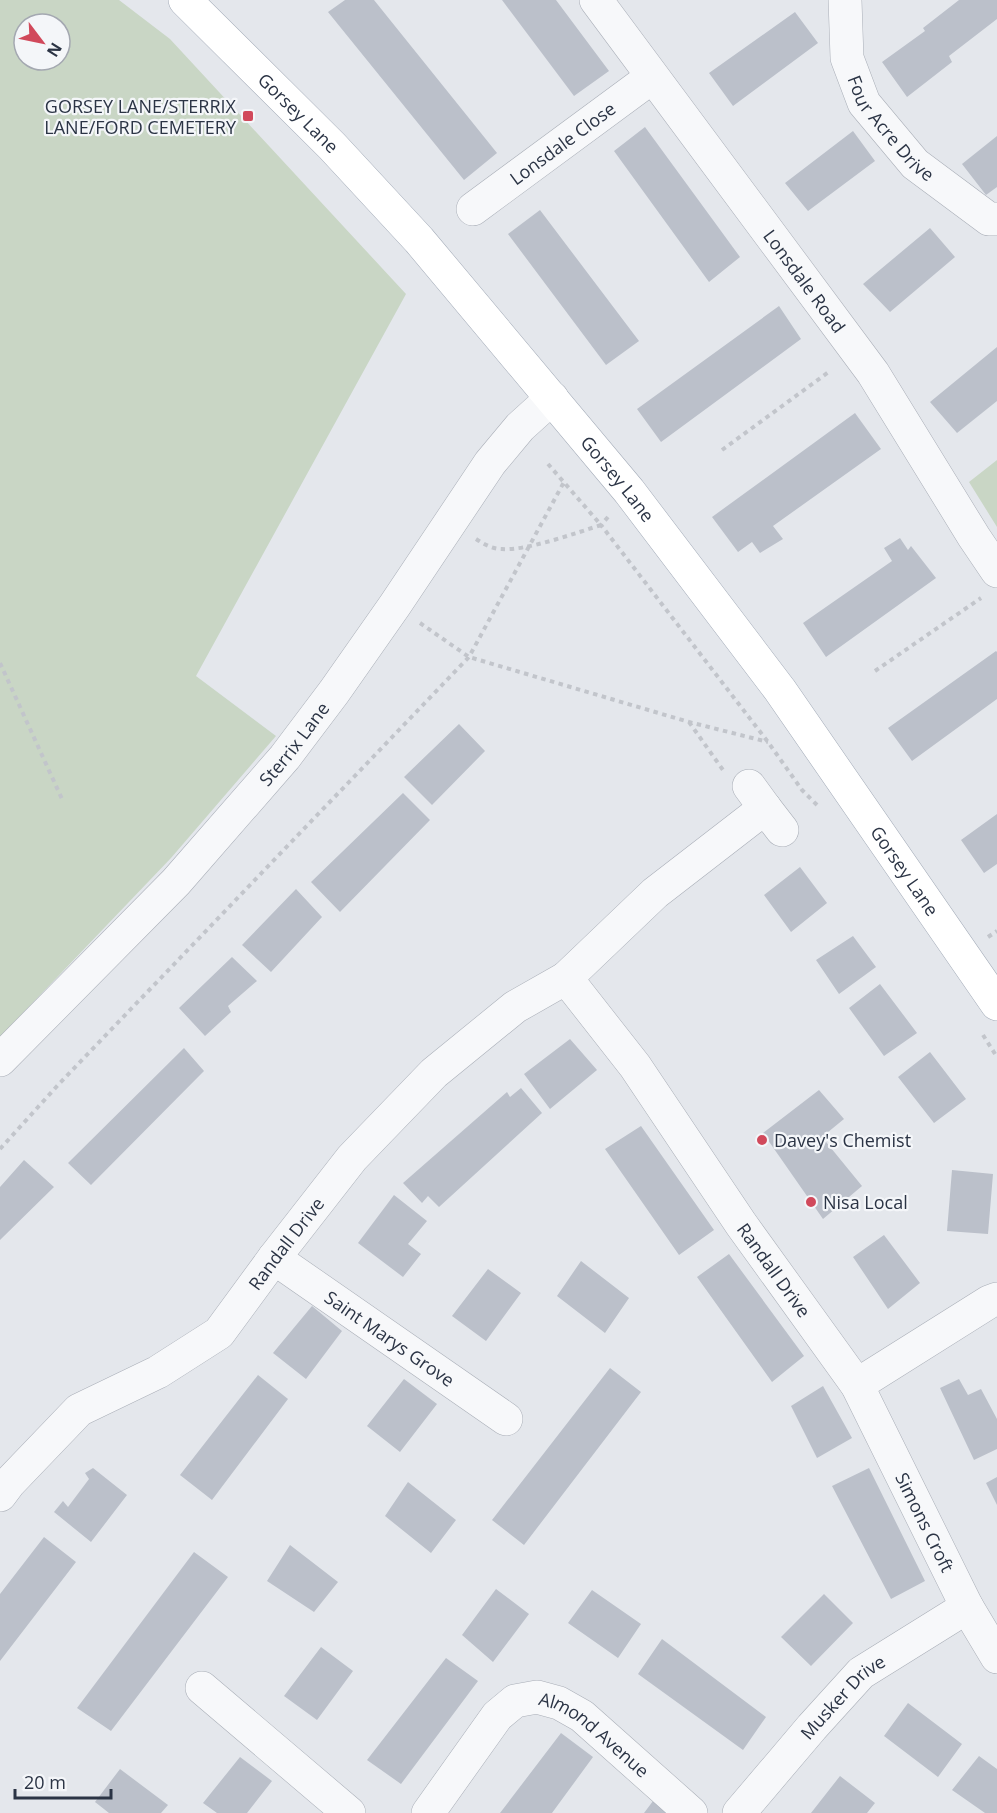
<svg xmlns="http://www.w3.org/2000/svg" width="997" height="1813" font-family="'Open Sans',sans-serif">
  <style>
    .green { fill: #c9d6c5; fill-rule: evenodd }
    .building { fill: #bbc0ca }
    .lines { fill: none; stroke-linecap: round; stroke-linejoin: round }
    .minor-casing { stroke: #a9aeb7; stroke-width: 34 }
    .major-casing { stroke: #a3abb8; stroke-width: 34 }
    .path { stroke: #c2c5cb; stroke-width: 4; stroke-dasharray: 4.5 4.5; stroke-linecap: butt }
    .minor { stroke: #f7f8fa; stroke-width: 33 }
    .major { stroke: #fff; stroke-width: 33 }
    .poi-dot { fill: #d1495b; stroke: #f4f6f9; stroke-width: 2 }
    .labels { text-anchor: middle; dominant-baseline: central; stroke-width: 4.5; stroke-linejoin: round; paint-order: stroke }
    .poi-label { font-size: 18px; fill: #2b3445; stroke: #f4f6f9; text-anchor: start }
    .street-label { font-size: 18px; fill: #2b3445; stroke: #f4f6f9 }
  </style>
  <rect width="100%" height="100%" fill="#e4e7ec"/>
  <path class="green" d="M0,0H119L170,39L406,294L196,676L276,736L171,858L0,1037ZM24,24H60V60H24Z
    M997,460V527L969,482Z"/>
  <path class="building" d="M345,0H374L497,153L464,180L328,12Z
    M502,0H556L609,71L574,96Z
    M959,0H997V19L949,56L952,62L907,97L882,62L925,31L923,28Z
    M795,12L818,43L733,106L709,73Z
    M645,127L740,257L709,282L614,151Z
    M853,131L875,161L808,211L785,183Z
    M997,136V187L986,195L962,164Z
    M540,210L639,341L606,365L508,234Z
    M930,228L955,257L890,312L863,284Z
    M779,306L801,339L661,442L637,409Z
    M997,347V401L957,433L930,402Z
    M855,413L881,449L773,526L783,539L760,553L752,542L738,552L712,517Z
    M900,538L908,550L911,546L936,578L826,657L803,623L892,561L884,548Z
    M996,651L997,652V699L912,761L888,728Z
    M459,724L485,751L432,805L404,777Z
    M403,793L430,820L340,912L311,882Z
    M997,814V864L984,873L961,840Z
    M800,867L827,903L791,932L764,895Z
    M296,889L322,917L271,972L242,945Z
    M853,936L876,967L839,994L816,960Z
    M232,957L257,981L228,1006L231,1012L205,1036L179,1008Z
    M880,984L917,1033L884,1056L849,1008Z
    M570,1039L597,1070L550,1109L524,1074Z
    M184,1048L204,1071L91,1185L68,1163Z
    M930,1052L966,1099L934,1123L898,1077Z
    M521,1088L542,1113L439,1207L428,1196L422,1203L403,1183L507,1092L510,1097Z
    M819,1090L844,1119L822,1137L862,1186L823,1219L763,1133Z
    M641,1126L714,1230L679,1255L605,1149Z
    M24,1160L54,1187L0,1240V1187Z
    M952,1170L993,1174L988,1234L947,1231Z
    M394,1195L427,1221L408,1244L421,1254L403,1277L358,1243Z
    M884,1235L920,1283L888,1309L853,1257Z
    M729,1254L804,1356L772,1382L697,1277Z
    M581,1261L629,1298L605,1333L557,1296Z
    M488,1269L521,1293L486,1341L452,1316Z
    M312,1306L342,1331L306,1379L273,1353Z
    M610,1368L641,1392L524,1545L492,1520Z
    M258,1375L288,1399L212,1500L180,1475Z
    M404,1379L437,1404L400,1452L367,1426Z
    M959,1379L968,1395L981,1389L997,1419V1449L974,1460L940,1388Z
    M823,1386L852,1438L817,1458L791,1406Z
    M93,1468L127,1495L91,1542L54,1512L63,1501L68,1507L89,1479L85,1473Z
    M869,1468L925,1581L891,1599L832,1486Z
    M997,1477V1505L986,1483Z
    M408,1482L456,1520L431,1553L385,1516Z
    M44,1537L76,1562L0,1661V1594Z
    M290,1545L338,1582L314,1612L267,1581Z
    M194,1552L228,1577L111,1731L77,1708Z
    M496,1589L529,1614L493,1662L462,1635Z
    M592,1590L641,1624L618,1658L568,1623Z
    M824,1594L853,1623L811,1666L781,1637Z
    M662,1639L766,1717L743,1750L638,1674Z
    M321,1647L353,1671L317,1720L284,1696Z
    M446,1658L478,1681L401,1784L367,1760Z
    M908,1703L962,1744L938,1777L884,1736Z
    M561,1733L593,1757L552,1813H500Z
    M979,1756L997,1769V1813H985L952,1790Z
    M240,1757L272,1781L247,1813H217L203,1803Z
    M120,1769L168,1805L161,1813H109L95,1802Z
    M840,1776L875,1803L867,1813H811Z
    M653,1801L669,1813H644Z"/>
  <g class="lines">
    <g class="minor-casing">
      <g id="minor">
        <path id="s1" d="M596,0L873,373L974,537L997,571"/>
        <path id="s2" d="M845,0L847,58L864,103L915,164L989,219H997"/>
        <path id="s3" d="M473,209L652,77"/>
        <path d="M749,786L765,808"/>
        <path d="M566,978L655,893L765,808L782,830"/>
        <path id="s4" d="M0,1060L176,882L285,757L334,692L395,605L490,463L520,427L552,398"/>
        <path id="s5" d="M274,1258L506,1419"/>
        <path d="M857,1385L989,1302L997,1299"/>
        <path id="s6" d="M0,1495L9,1483L79,1410L158,1372L219,1333L274,1258L352,1158L434,1073L515,1007L566,978L635,1066L741,1224L857,1385L967,1607L997,1657"/>
        <path d="M202,1688L349,1813"/>
        <path id="s7" d="M428,1813L497,1716L515,1701L537,1697L559,1703L582,1716L691,1813"/>
        <path id="s8" d="M739,1813L812,1727L861,1673L967,1607"/>
      </g>
    </g>
    <g class="major-casing">
      <g id="major">
        <path id="s9" d="M185,0L332,146L419,240L629,491L780,690L997,1004"/>
      </g>
    </g>
    <path class="path" d="M722,450L830,371
      M608,517L601,525L768,742L802,790L817,805
      M476,539C484,544 492,549 502,549C526,551 576,533 601,525L548,464
      M420,623L469,657L689,722L768,742
      M0,663L62,799
      M875,671L981,598
      M689,722L723,770
      M988,937L997,931
      M983,1035L997,1057
      M0,1149L58,1085L469,657L564,482"/>
    <use href="#minor" class="minor"/>
    <use href="#major" class="major"/>
  </g>
  <g class="poi-dot">
    <rect x="242" y="110" width="12" height="12" rx="3"/>
    <circle cx="762" cy="1140" r="6"/>
    <circle cx="811" cy="1202" r="6"/>
  </g>
  <g class="labels">
    <g class="poi-label">
      <text x="236" y="106" text-anchor="end">GORSEY LANE/STERRIX<tspan x="236" dy="21">LANE/FORD CEMETERY</tspan></text>
      <text x="774" y="1140">Davey's Chemist</text>
      <text x="823" y="1202">Nisa Local</text>
    </g>
    <g class="street-label">
      <text stroke="none"><textPath href="#s9" startOffset="160">Gorsey Lane</textPath></text>
      <text stroke="none"><textPath href="#s2" startOffset="142">Four Acre Drive</textPath></text>
      <text stroke="none"><textPath href="#s3" startOffset="111">Lonsdale Close</textPath></text>
      <text stroke="none"><textPath href="#s1" startOffset="350">Lonsdale Road</textPath></text>
      <text stroke="none"><textPath href="#s9" startOffset="646">Gorsey Lane</textPath></text>
      <text stroke="none"><textPath href="#s4" startOffset="432">Sterrix Lane</textPath></text>
      <text stroke="none"><textPath href="#s9" startOffset="1132">Gorsey Lane</textPath></text>
      <text stroke="none"><textPath href="#s6" startOffset="388">Randall Drive</textPath></text>
      <text stroke="none"><textPath href="#s6" startOffset="1136">Randall Drive</textPath></text>
      <text stroke="none"><textPath href="#s5" startOffset="141">Saint Marys Grove</textPath></text>
      <text stroke="none"><textPath href="#s6" startOffset="1431">Simons Croft</textPath></text>
      <text stroke="none"><textPath href="#s8" startOffset="156">Musker Drive</textPath></text>
      <text stroke="none"><textPath href="#s7" startOffset="234">Almond Avenue</textPath></text>
    </g>
  </g>
  <g transform="translate(42 42) rotate(122)"><circle r="28" fill="#f4f6f9" stroke="#a4a8b1" stroke-width="1.5"/>
  <path d="M0-4.5L10 22L0 15L-10 22Z" fill="#d1495b"/>
  <text y="-9" font-size="16" font-weight="bold" text-anchor="middle" fill="#2b3445">N</text>
  </g>
  <path d="M15 1789v9h96v-9" fill="none" stroke="#2b3445" stroke-width="3"/>
  <text x="24" y="1789" font-size="18" fill="#2b3445" stroke="#f4f6f9" stroke-width="4.5" paint-order="stroke">20 m</text>
</svg>
